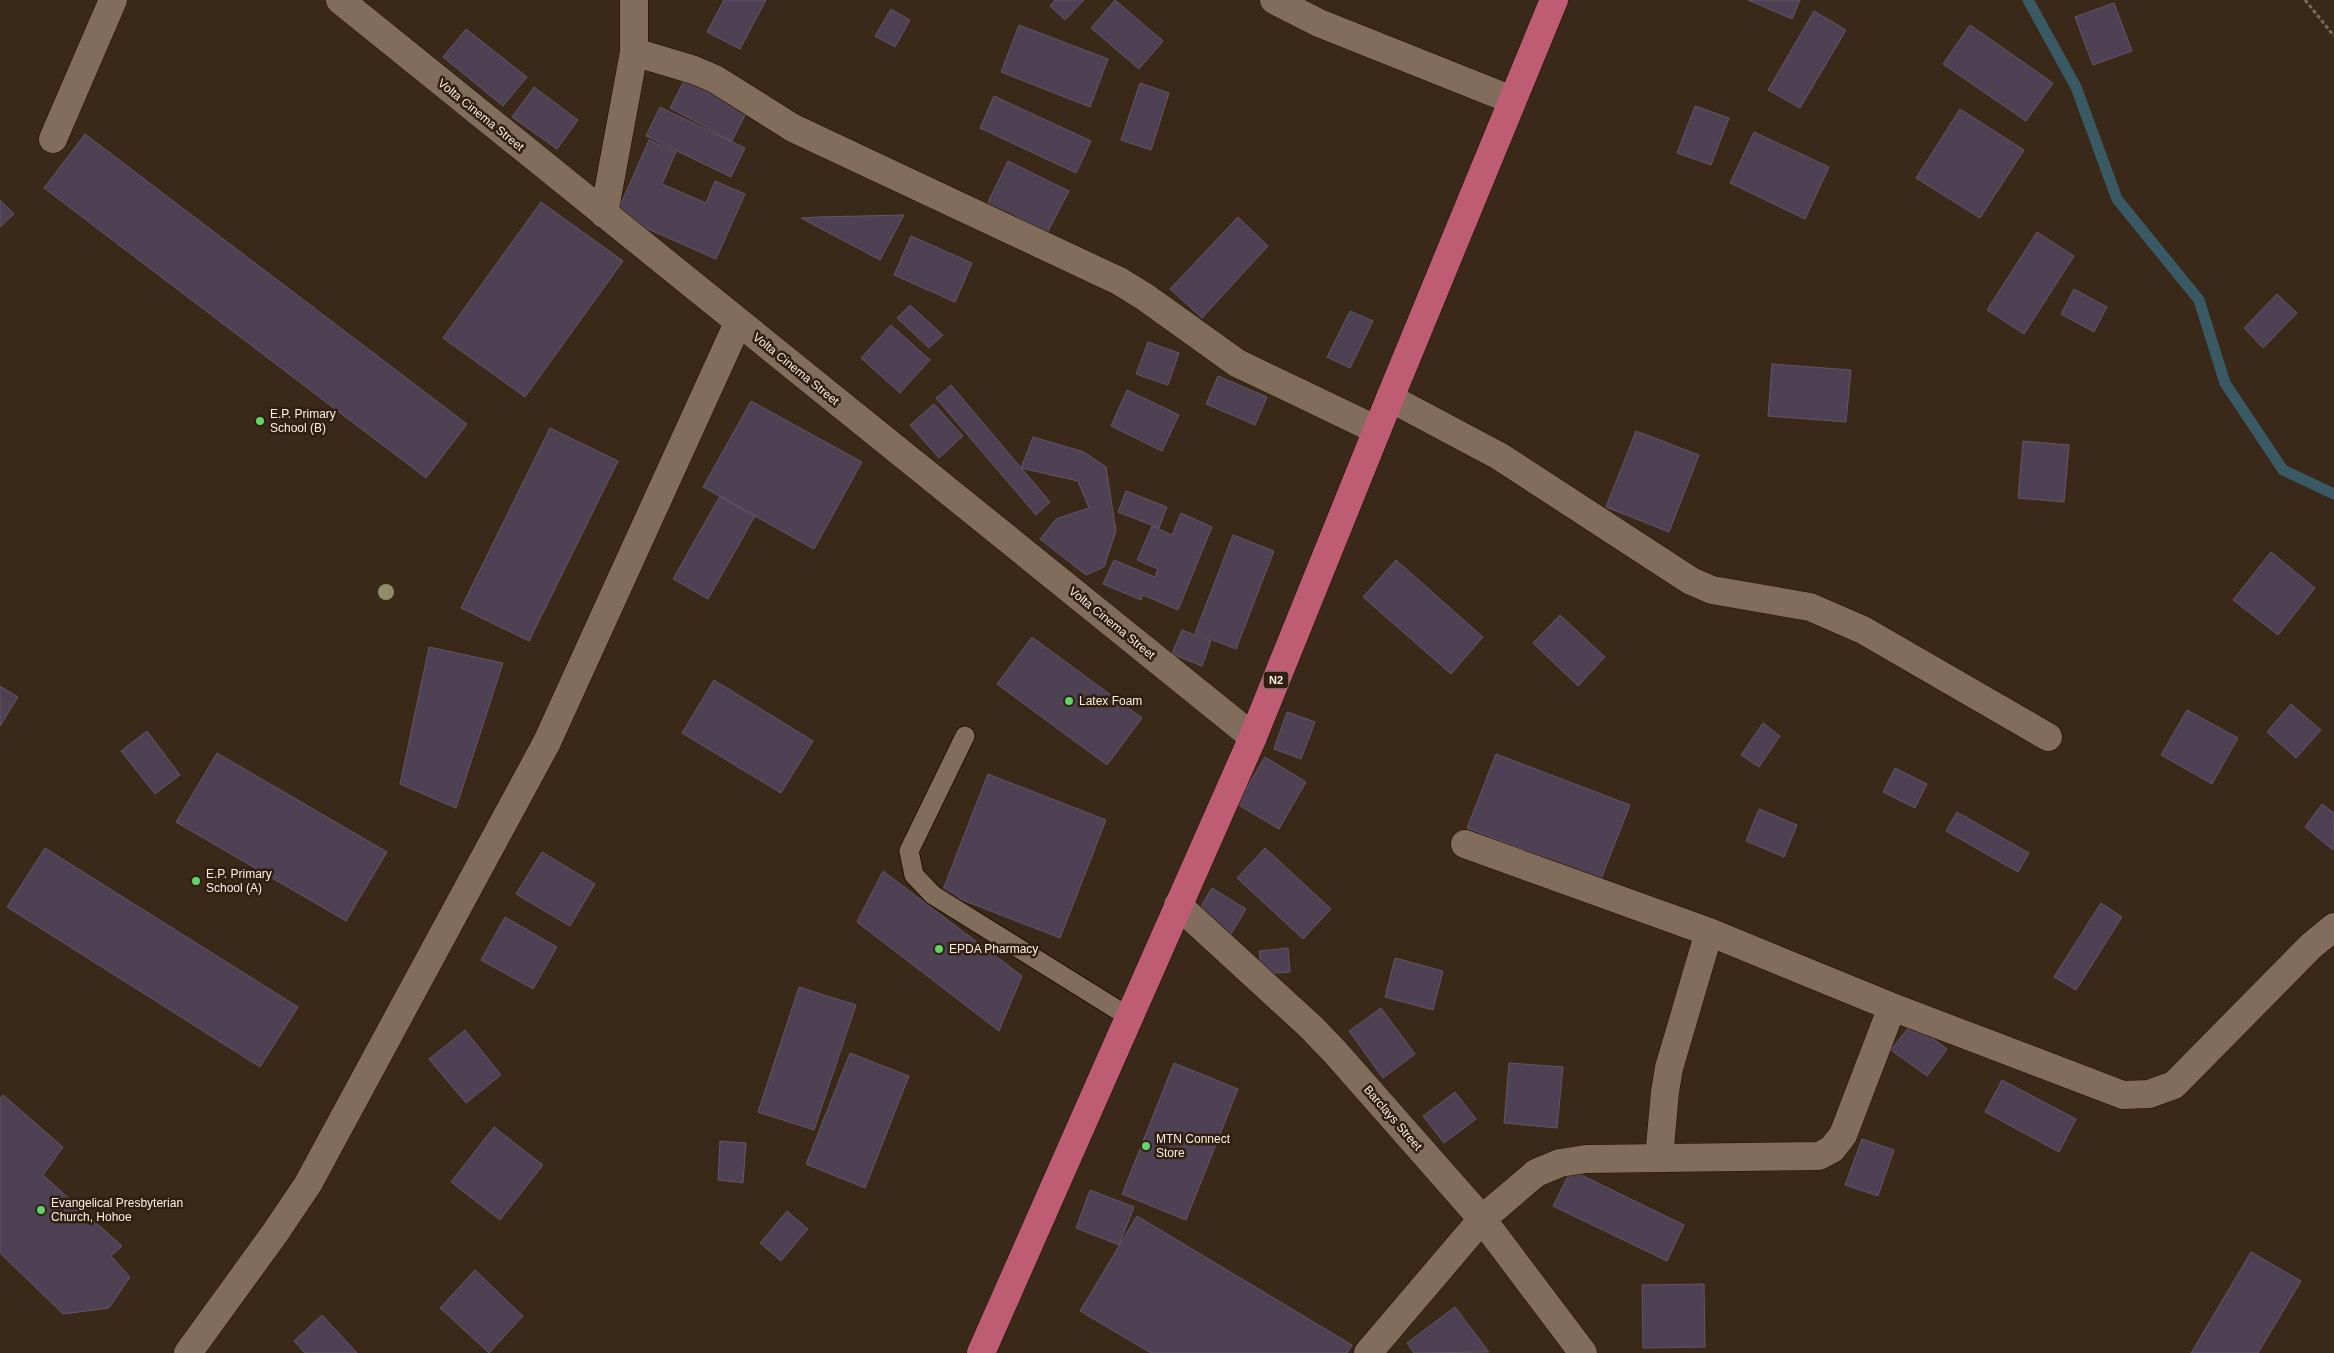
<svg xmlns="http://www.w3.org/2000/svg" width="2334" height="1353" font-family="Arial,sans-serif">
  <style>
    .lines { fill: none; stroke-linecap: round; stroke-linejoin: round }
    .stream { stroke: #395a65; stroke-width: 11 }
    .building { fill: #4f4154; stroke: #635569 }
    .service-casing { stroke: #211104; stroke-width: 21 }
    .minor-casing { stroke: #211104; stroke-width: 29 }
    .trunk-casing { stroke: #211104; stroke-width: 29 }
    .path { stroke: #796a5c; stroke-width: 3; stroke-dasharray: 4 2.5; stroke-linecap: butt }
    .service { stroke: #826d5c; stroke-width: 19 }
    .minor { stroke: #826d5c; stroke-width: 28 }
    .trunk { stroke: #be5c74; stroke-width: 28 }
    .tree { fill: #908d68 }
    .poi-dot { fill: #63d468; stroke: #301f10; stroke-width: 2 }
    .labels { text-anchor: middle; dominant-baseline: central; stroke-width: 5; stroke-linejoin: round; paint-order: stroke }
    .shield { fill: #301f10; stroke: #bfb1a6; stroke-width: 1 }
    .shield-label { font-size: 11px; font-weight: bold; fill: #fcf0e6 }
    .street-label { font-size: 12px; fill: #fcf0e6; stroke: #301f10 }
    .poi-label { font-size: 12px; fill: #fcf0e6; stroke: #301f10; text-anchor: start }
  </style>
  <rect width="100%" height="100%" fill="#3a2919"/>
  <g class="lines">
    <path class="stream" d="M2028,0L2076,87L2117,199L2199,300L2225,383L2283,470L2334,494"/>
  </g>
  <path class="building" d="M724,0H766L740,49L707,32Z
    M1055,0H1084L1065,20L1050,6Z
    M1115,0L1163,41L1139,69L1091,28Z
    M1748,0H1800L1792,19Z
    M2114,3L2132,51L2093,65L2075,17Z
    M891,9L910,20L895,47L875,36Z
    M1814,11L1846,30L1800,108L1768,90Z
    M1019,25L1108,59L1090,107L1001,72Z
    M1970,25L2053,83L2026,121L1943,64Z
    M466,29L527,77L503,106L443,57Z
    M687,75L749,107L732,141L670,108Z
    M1140,83L1169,93L1151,150L1121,140Z
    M534,87L578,120L557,149L512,117Z
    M994,96L1091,141L1076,173L980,128Z
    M1695,106L1729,118L1711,165L1677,153Z
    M660,107L745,148L731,177L646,136Z
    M1960,109L2024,150L1980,218L1916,178Z
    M1754,132L1829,167L1805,219L1730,183Z
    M85,134L467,424L426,478L44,188Z
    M649,140L676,152L662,184L706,203L715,181L745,194L716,259L616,215Z
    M1008,161L1069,191L1045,237L985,208Z
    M0,200L14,214L0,227Z
    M541,202L623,261L525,397L443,338Z
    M904,215L880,260L801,218L819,217Z
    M1238,217L1268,246L1202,318L1170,289Z
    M2037,232L2074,256L2024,334L1987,310Z
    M911,236L972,263L955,302L894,275Z
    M2074,289L2107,307L2094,332L2061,314Z
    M2277,294L2297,313L2263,348L2244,328Z
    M910,305L943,335L929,348L897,318Z
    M1350,311L1373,321L1350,368L1327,357Z
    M891,325L930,360L900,393L861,358Z
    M1148,342L1179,353L1168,385L1136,374Z
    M1772,364L1851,370L1846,422L1768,416Z
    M1218,376L1267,397L1255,425L1206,404Z
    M951,385L1050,502L1036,515L936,398Z
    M1127,390L1179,415L1162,451L1111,426Z
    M751,401L862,462L814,549L703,487Z
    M934,404L963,436L939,458L910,425Z
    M550,428L618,461L529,641L461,608Z
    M1636,431L1699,455L1669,532L1606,507Z
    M1033,437L1084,452L1106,467L1116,531L1104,567L1086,575L1040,539L1056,519L1089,508L1078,481L1021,468Z
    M2023,441L2069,445L2064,502L2018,498Z
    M1126,491L1167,507L1159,528L1118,512Z
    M720,496L755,516L708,599L673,579Z
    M1181,513L1212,527L1178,610L1143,595L1141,600L1103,584L1114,560L1155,577L1158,569L1137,560L1152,526L1172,535Z
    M1233,535L1274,551L1236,649L1195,633Z
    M2271,552L2315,588L2278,635L2233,600Z
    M1396,560L1483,637L1451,674L1363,597Z
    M1560,615L1605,657L1578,686L1533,643Z
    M1182,630L1211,641L1202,666L1172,654Z
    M1032,637L1142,718L1107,765L997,684Z
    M429,647L503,663L456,808L400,784Z
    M714,680L813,741L781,793L682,733Z
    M0,686L18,697L0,726Z
    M2291,704L2321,730L2296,758L2267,732Z
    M2187,710L2238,738L2212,784L2161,755Z
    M1287,712L1315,722L1301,759L1274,749Z
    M1763,723L1780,736L1759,767L1741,755Z
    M147,731L180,775L155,794L121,751Z
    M217,753L387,852L346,921L176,822Z
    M1496,754L1630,805L1601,879L1467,828Z
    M1265,757L1306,782L1279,829L1237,804Z
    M1895,768L1927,784L1915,808L1883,792Z
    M988,774L1106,820L1060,938L942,892Z
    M2322,804L2334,813L2333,850L2305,827Z
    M1759,809L1797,825L1784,857L1746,841Z
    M1957,812L2029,853L2018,872L1946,831Z
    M45,848L298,1007L260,1067L7,907Z
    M1265,848L1331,909L1303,939L1237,878Z
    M542,852L595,884L570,926L516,894Z
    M883,871L1022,976L999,1031L857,922Z
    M1212,888L1246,909L1231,934L1197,913Z
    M2101,903L2122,917L2076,990L2054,977Z
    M505,917L557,947L533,989L481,960Z
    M1288,948L1290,972L1262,974L1259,951Z
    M1395,958L1443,971L1433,1010L1385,997Z
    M799,987L856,1005L814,1130L758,1112Z
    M1381,1008L1415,1054L1383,1078L1349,1031Z
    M1912,1023L1947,1049L1927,1076L1891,1050Z
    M465,1030L501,1075L466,1103L429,1059Z
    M850,1053L909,1076L865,1188L806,1164Z
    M1174,1063L1238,1089L1186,1220L1122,1194Z
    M1509,1063L1563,1067L1557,1128L1504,1123Z
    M2002,1080L2076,1119L2059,1152L1985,1112Z
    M1455,1092L1476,1119L1444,1143L1423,1116Z
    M3,1095L63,1147L43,1175L122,1246L111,1256L130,1277L109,1308L63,1314L0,1253V1098Z
    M494,1127L543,1165L500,1220L451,1182Z
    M1862,1139L1894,1150L1878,1196L1845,1185Z
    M720,1141L746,1143L743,1183L718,1180Z
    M1571,1170L1684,1225L1667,1261L1553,1206Z
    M1090,1190L1134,1207L1119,1245L1076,1228Z
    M787,1211L808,1229L781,1261L760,1243Z
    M1137,1216L1352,1345L1347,1353H1151L1080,1311Z
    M2251,1252L2301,1281L2258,1353H2191Z
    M475,1270L523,1316L489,1353L440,1308Z
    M1704,1284L1705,1347L1643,1348L1642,1285Z
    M1455,1307L1489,1352L1414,1353L1407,1343Z
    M322,1315L357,1353H305L294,1341Z"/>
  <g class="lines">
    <g class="service-casing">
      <path id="service" d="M965,736L909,851L914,875L933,895L1129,1017"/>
    </g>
    <g class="minor-casing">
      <path id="minor" d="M340,0L1253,737
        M1274,0L1319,23L1512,100
        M634,52L694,70L715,79L793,128L1119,281L1145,297L1237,363L1377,430
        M53,139L113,0
        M604,214L634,52V0
        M1390,398L1499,456L1691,581L1712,590L1810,607L1863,630L2048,737
        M1465,844L1709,932L1892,1007L2123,1095L2149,1094L2174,1085L2311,946L2334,927
        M1178,905L1311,1027L1335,1052L1482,1219L1583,1353
        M1659,1158L1665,1092L1669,1068L1709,932
        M188,1353L275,1233L308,1184L547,742L738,323
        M1368,1353L1482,1219L1536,1173L1560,1163L1586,1159L1819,1156L1832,1149L1843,1135L1892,1007"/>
    </g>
    <g class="trunk-casing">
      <path id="trunk" d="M981,1353L1253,737L1390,398L1554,0"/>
    </g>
    <path class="path" d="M2305,0L2334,36"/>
    <use href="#service" class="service"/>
    <use href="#minor" class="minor"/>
    <use href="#trunk" class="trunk"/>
  </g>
  <circle class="tree" cx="386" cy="592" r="8"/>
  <g class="poi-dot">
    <circle cx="260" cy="421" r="5"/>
    <circle cx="1069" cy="701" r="5"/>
    <circle cx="196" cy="881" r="5"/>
    <circle cx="939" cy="949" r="5"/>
    <circle cx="1146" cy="1146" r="5"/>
    <circle cx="41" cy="1210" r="5"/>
  </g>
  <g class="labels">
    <rect class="shield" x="1263.5" y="671.5" width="25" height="17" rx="4"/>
    <g class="shield-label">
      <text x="1276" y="680">N2</text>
    </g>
    <g class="street-label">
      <text transform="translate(481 115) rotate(39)">Volta Cinema Street</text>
      <text transform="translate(796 369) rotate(39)">Volta Cinema Street</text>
      <text transform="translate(1112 623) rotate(39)">Volta Cinema Street</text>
      <text transform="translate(1393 1118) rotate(49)">Barclays Street</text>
    </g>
    <g class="poi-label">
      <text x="270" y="414">E.P. Primary<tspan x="270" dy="14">School (B)</tspan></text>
      <text x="1079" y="701">Latex Foam</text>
      <text x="206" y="874">E.P. Primary<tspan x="206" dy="14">School (A)</tspan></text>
      <text x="949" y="949">EPDA Pharmacy</text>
      <text x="1156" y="1139">MTN Connect<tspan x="1156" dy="14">Store</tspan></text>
      <text x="51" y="1203">Evangelical Presbyterian<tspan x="51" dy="14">Church, Hohoe</tspan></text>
    </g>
  </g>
</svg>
